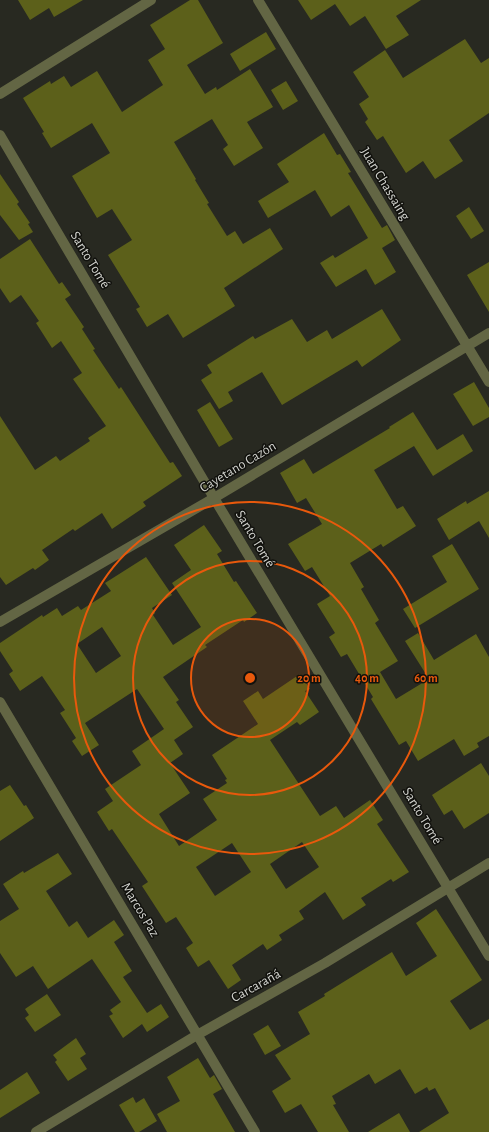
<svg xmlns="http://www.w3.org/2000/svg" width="489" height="1132" font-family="'Alegreya Sans',sans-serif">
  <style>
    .building { fill: #5c601a; fill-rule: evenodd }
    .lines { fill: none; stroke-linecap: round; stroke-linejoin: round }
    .minor { stroke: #636644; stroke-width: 10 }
    .ring { fill: none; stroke: #e8590c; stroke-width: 2 }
    .labels { text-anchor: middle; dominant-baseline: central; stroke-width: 3; stroke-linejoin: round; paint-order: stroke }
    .street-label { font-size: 14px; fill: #d2d3ce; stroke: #11110d }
    .centre { fill: #e8590c; stroke: #11110d; stroke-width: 2 }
    .ring-label { font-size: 12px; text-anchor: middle; font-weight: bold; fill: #e8590c; stroke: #11110d; stroke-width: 3; stroke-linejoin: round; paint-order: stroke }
  </style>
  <rect width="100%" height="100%" fill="#282921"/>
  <path class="building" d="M18,0H83L54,17L49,8L30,20Z
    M190,0H198L223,43L187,65L205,94L216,87L217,90L250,69L273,107L247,122L263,148L234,166L223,149L228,145L212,119L174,142L196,179L195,180L209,203L207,204L227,236L235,231L243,244L270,228L283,249L224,288L235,306L183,338L168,314L147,327L136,309L140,307L108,255L132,240L112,209L97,218L72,176L110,153L92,123L51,148L42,133L44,132L23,98L50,81L51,84L64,76L71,87L97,71L122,112L163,85L148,60L165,49L150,25Z
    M298,0H421L396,16L409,35L386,49L365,16L350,26L335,4L311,20Z
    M266,32L276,49L240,71L230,54Z
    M465,39L481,63L489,58V113L449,140L463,161L435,179L423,161L406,173L383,136L377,140L365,122L368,119L359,104L369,97L353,72L385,50L403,78Z
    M286,81L298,101L283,110L271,90Z
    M324,133L337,155L340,154L351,172L348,173L382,228L387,225L395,240L382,248L396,272L375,285L366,269L336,287L320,263L333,255L335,258L368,238L349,205L331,217L315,190L268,218L258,201L289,182L277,164Z
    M0,174L19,202L17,204L30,223L28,224L33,232L19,240L0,215Z
    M469,207L484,231L471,239L456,216Z
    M30,239L59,284L62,282L71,295L65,299L84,327L82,329L95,349L93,350L119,389L121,387L170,463L173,462L182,476L143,502L146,506L112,529L102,513L75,531L73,529L42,550L49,560L35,570L33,568L6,585L0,577V416L35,470L56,456L60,461L90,441L88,438L106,426L73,379L82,373L61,341L52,348L36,323L39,321L21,295L10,303L0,288V259Z
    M489,262V312L467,275Z
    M382,309L401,340L362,367L357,360L282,405L262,372L228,392L233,401L219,409L201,380L212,373L207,365L253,336L255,339L292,319L307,342L327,330L332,339Z
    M474,382L489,408V417L473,426L453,394Z
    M210,402L233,439L219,447L197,410Z
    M413,412L437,450L463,434L473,451L433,476L414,446L374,470L397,509L403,506L416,526L383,547L381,544L350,563L364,587L361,589L379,620L375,623L398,661L380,672L396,699L429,679L405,641L418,633L434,660L476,634L489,657V736L477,743L479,747L464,756L454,739L418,761L406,741L399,745L371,699L373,697L347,654L341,657L329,637L335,633L317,604L330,596L312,567L305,571L288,544L322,524L306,498L297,503L280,473L304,459L313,474L390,428L389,427Z
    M489,491V538L479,521L449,540L437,519L466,501L467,504Z
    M204,525L222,551L217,554L234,582L236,581L257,613L244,622L243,620L205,645L207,647L163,677L179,700L176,702L193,727L174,740L183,754L170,763L190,793L159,814L179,846L217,820L203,799L227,783L225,780L227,779L212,755L258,724L243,701L258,691L263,699L300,674L310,689L305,691L319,712L300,725L297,722L270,740L320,816L336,806L344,818L370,800L383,820L377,824L409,872L393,882L391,879L361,898L366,905L343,920L325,892L299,911L304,919L279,935L282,940L267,950L263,944L232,965L241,980L228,989L209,960L198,967L186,948L193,943L176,917L166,923L142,886L148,882L112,829L109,831L97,812L113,801L105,789L141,765L132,751L164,729L137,689L85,723L99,745L82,756L72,741L76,738L60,713L65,710L42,676L20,691L9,674L13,671L0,651V643L42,615L43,617L57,608L62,616L78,606L81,610L111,591L105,583L146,557L172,595L152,608L155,613L153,615L173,645L201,627L172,583L191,570L174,545ZM102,627L121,656L96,673L77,644ZM302,842L319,867L286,889L270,864ZM232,843L251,872L215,896L196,867Z
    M452,544L479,589L415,628L403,609L447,582L432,556Z
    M481,763L489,776V813L464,829L452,810L444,815L432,795Z
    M10,785L24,806L26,805L34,818L0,841V791Z
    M58,853L72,874L46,891L69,927L77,921L88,938L114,920L124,935L114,942L132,971L123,977L147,1013L161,1004L169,1017L147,1032L142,1024L123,1038L109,1016L113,1014L110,1010L121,1002L92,959L48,989L33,966L16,977L0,953V921L19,909L3,884L23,871L24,873Z
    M436,909L482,980L450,1001L470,1030L489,1019V1132H419L449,1113L435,1088L429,1091L427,1087L415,1094L400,1069L375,1084L369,1074L332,1096L336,1104L333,1105L349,1132H318L301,1104L285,1113L272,1091L291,1079L275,1055L310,1034L298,1012L325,996L324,994L392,952L406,976L437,956L416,923Z
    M47,994L61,1015L35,1032L25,1018L29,1015L25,1009Z
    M268,1025L281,1046L265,1055L253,1034Z
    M76,1038L86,1054L80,1058L87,1069L68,1081L55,1062L57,1060L53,1055Z
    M198,1058L210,1078L214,1075L222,1089L213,1094L235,1132H167L157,1114L180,1101L167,1077Z
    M27,1072L40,1093L0,1118V1090Z
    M133,1097L136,1103L144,1098L157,1121L139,1132H135L119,1105Z
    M399,1113L410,1132H368Z"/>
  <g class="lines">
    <path class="minor" d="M258,0L489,382
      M0,94L151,0
      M0,135L214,498L489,956
      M0,622L214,498L489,333
      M0,702L255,1132
      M36,1132L197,1035L325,963L489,863"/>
  </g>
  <circle cx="250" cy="678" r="59" fill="#e8590c" fill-opacity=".12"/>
  <g class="ring">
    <circle cx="250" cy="678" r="59"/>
    <circle cx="250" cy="678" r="117"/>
    <circle cx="250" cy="678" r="176"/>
  </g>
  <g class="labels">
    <g class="street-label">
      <text transform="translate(385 184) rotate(59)">Juan Chassaing</text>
      <text transform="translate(90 260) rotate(59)">Santo Tomé</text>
      <text transform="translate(238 467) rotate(-31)">Cayetano Cazón</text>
      <text transform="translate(255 539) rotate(59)">Santo Tomé</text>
      <text transform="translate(422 816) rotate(59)">Santo Tomé</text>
      <text transform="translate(140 910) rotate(59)">Marcos Paz</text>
      <text transform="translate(256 986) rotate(-29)">Carcarañá</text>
    </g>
  </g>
  <circle cx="250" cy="678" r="6" class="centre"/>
  <g class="ring-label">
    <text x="309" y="682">20 m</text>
    <text x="367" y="682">40 m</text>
    <text x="426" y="682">60 m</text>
  </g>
</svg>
